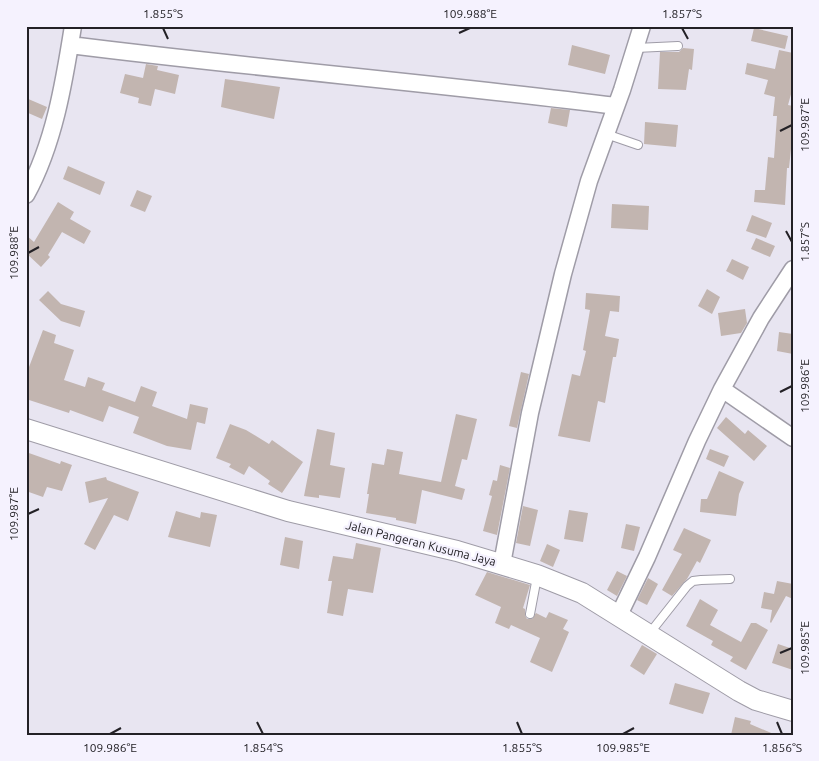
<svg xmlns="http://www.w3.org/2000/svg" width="819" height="761" font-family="Ubuntu,sans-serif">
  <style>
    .building { fill: #c2b5b0 }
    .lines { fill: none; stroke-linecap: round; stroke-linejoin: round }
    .service-casing { stroke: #9f9ca7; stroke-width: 10 }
    .minor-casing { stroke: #9f9ca7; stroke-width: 19 }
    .tertiary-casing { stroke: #9f9ca7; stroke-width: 22 }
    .service { stroke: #fff; stroke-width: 8 }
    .minor { stroke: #fff; stroke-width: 16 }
    .tertiary { stroke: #fff; stroke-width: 20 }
    .ticks { fill: none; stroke: #232126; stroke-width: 2 }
    .labels { text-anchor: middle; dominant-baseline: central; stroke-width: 4.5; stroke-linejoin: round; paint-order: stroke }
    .street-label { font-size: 12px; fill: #232126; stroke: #f5f2fe }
    .neatline { fill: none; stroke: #232126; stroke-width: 2 }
    .ticks-label { font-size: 12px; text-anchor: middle; fill: #232126 }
  </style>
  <rect width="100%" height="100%" fill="#e8e5f1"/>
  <path class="building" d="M754,28L788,36L785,49L751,41Z
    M572,45L610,55L605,74L568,65Z
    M683,48L694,49L692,70L689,69L686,90L658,89L660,52H679Z
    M779,50L793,53V87L788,105L793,106V149H791L789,168H787L785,205L754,202L755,190H765L768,157L774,158L777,116H773L775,97L764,94L768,80L745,74L747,63L775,69Z
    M146,64L158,66L157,70L179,75L175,94L155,89L151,106L138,103L139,98L120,93L125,74L143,78Z
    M225,79L280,87L274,119L221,107Z
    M26,98L47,107L42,119L26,112Z
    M551,108L570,110L567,127L548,123Z
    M645,122L678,125L676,147L644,144Z
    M68,166L105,182L100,195L63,179Z
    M137,190L152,196L145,212L130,206Z
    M58,202L74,212L70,219L91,231L84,244L62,232L48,255L50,257L41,267L26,253V235L34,242Z
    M612,204L649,206L648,230L611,228Z
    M752,215L772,223L766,238L746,231Z
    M756,238L775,246L770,257L751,249Z
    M732,259L749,267L743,280L726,271Z
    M707,289L720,297L712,314L698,306Z
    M48,291L61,304L85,311L80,327L61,321L39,300Z
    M586,293L620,296L619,312L610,311L605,336L619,339L616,357H613L605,403L598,401L590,442L558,436L572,374L580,376L586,351L583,350L590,310L585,309Z
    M745,309L747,323L741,333L721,336L718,313Z
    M43,330L56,335L54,343L74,350L64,380L85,387L88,377L105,383L102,390L135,402L141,386L157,392L152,406L187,419L190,404L208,408L205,424L197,422L191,450L167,446L133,433L139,417L109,406L103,422L70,410L69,413L26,399V375Z
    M779,332L793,334V354L777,351Z
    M521,372L529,374L517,428L509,426Z
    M456,414L477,419L467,460L462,459L455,486L465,489L462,500L422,490L416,524L396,520V518L366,513L369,494H367L372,463L384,465L387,449L403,452L399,474L441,482Z
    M726,417L745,434L748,430L767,446L754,461L717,428Z
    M230,424L246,430L269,444L272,440L303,462L282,493L268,484L270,481L249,466L244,475L229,467L231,464L216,458Z
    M317,429L335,433L330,465L345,468L340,498L319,495V498L304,496Z
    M710,449L729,456L724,467L706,459Z
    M26,452L60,464L61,461L72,465L62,491L47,487L43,497L26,491Z
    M500,465L510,468L497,535L483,531L492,496L489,495L493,480L497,481Z
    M719,471L744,482L739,494L736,516L700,512L701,499H707Z
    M106,477L107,480L139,492L128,521L114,515L95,550L84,544L108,498L89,503L85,482Z
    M523,506L538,510L530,546L516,543Z
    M569,510L588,513L583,542L564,539Z
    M176,511L200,518L201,512L217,515L210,547L168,537Z
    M626,524L640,527L634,551L621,548Z
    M684,528L711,540L700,563L697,561L687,579L672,596L662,590L682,554L673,550Z
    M285,537L303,541L299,569L280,565Z
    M356,543L381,548L373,593L348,589L343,616L327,613L332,581H328L333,556L353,559Z
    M547,544L560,550L553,567L540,561Z
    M617,571L627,576L617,596L607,590Z
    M487,572L530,585L523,608L525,609V615L527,619H532L536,613L546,618L549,612L568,620L563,629L569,632L552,672L530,662L540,638L511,625L509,629L495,623L501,607L475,595Z
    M648,578L658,584L647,605L637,600Z
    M777,581L793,584V599L786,596L771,623L770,622L772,610L761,608L764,592L774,594Z
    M700,599L718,610L710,625L741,642L751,623H756L768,630L746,670L730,661L733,657L711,645L713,641L686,626Z
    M778,644L793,649V670L772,663Z
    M642,645L657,654L644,675L630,666Z
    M675,683L710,693L703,714L669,704Z
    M735,717L751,721L750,724L776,735H731Z"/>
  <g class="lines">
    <g class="service-casing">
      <path id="service" d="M636,48L678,46
        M606,134L638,145
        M530,614L537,577
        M649,634L687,586L693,581L701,580L730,579"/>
    </g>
    <g class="minor-casing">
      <path id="minor" d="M70,45C252,68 434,83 616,106
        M26,195C54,144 64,83 73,26
        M722,389L793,438
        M502,564L530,413L563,274L589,181L622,90L642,26
        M619,615L647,557L697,441L722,389L761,318L793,269"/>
    </g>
    <g class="tertiary-casing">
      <path id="tertiary" d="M26,429L288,511L457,551L537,575L582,593L739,691L756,700L793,711"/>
    </g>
    <use href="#service" class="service"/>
    <use href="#minor" class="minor"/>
    <use href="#tertiary" class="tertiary"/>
  </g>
  <path class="ticks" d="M163,28L168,39M682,28L688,39M459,33L470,28M780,131L792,125M786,231L792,242M28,253L39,247M780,392L792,386M28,514L39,509M780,653L792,648M257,722L263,734M517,722L522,734M777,722L782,734M110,734L121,728M623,734L634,728"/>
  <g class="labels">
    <g class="street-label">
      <text transform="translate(421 543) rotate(14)">Jalan Pangeran Kusuma Jaya</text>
    </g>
  </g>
  <rect width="819" height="761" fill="none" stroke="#f5f2fe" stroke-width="55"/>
  <rect x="28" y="28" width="764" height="706" class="neatline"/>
  <g class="ticks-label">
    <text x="163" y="18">1.855°S</text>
    <text x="470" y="18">109.988°E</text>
    <text x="682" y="18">1.857°S</text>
    <text transform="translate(805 125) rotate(-90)" y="4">109.987°E</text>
    <text transform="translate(805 242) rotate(-90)" y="4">1.857°S</text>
    <text transform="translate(14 253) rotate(-90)" y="4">109.988°E</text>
    <text transform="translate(805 386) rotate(-90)" y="4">109.986°E</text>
    <text transform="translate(14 514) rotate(-90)" y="4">109.987°E</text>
    <text transform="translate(805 648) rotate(-90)" y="4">109.985°E</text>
    <text x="110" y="752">109.986°E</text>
    <text x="263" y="752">1.854°S</text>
    <text x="522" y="752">1.855°S</text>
    <text x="623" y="752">109.985°E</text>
    <text x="782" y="752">1.856°S</text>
  </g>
</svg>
